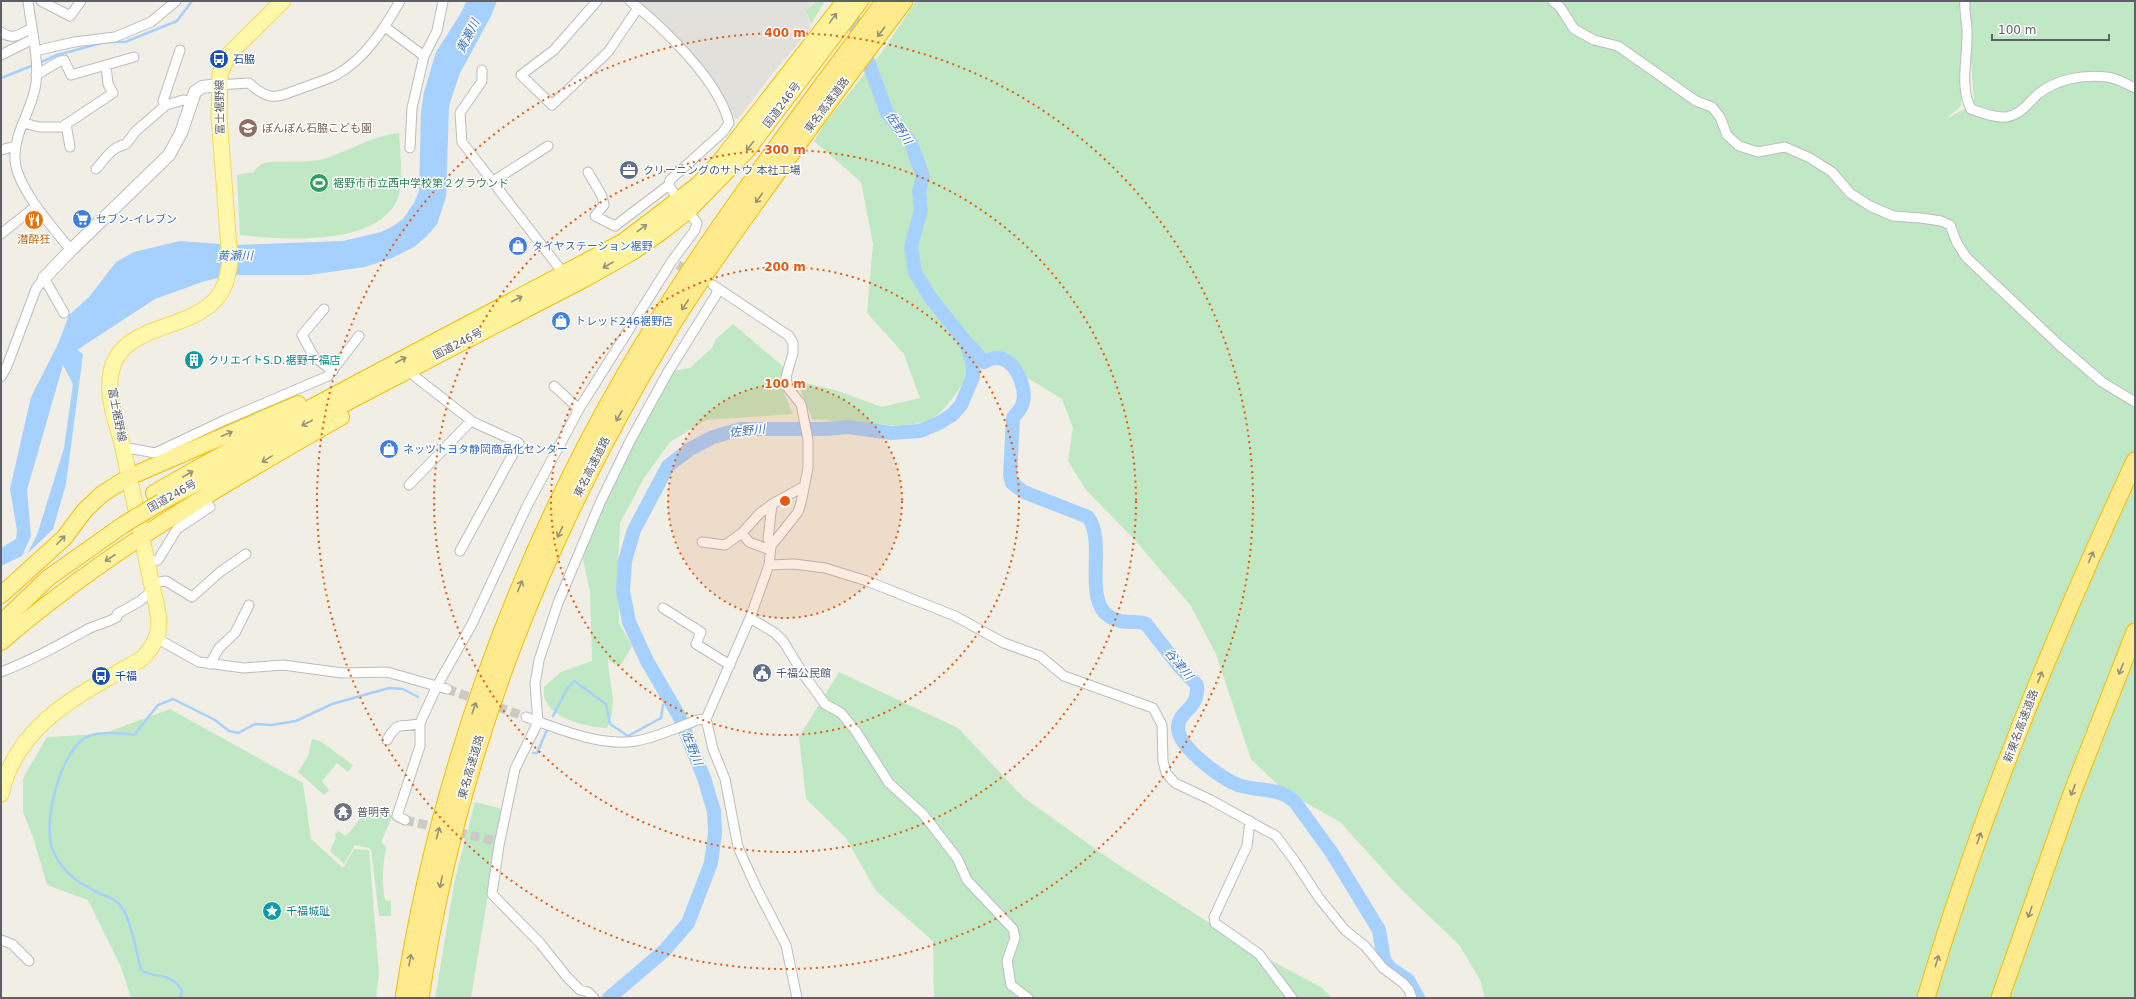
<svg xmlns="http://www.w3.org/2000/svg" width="2136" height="999" font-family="'DejaVu Sans','Noto Sans JP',sans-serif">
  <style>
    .industrial { fill: #e1e0da }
    .green { fill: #c1e8c4 }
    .water { fill: #a6d1ff }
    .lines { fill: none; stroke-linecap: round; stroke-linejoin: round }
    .stream { stroke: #a6d1ff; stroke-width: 2.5 }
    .river { stroke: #a6d1ff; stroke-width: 14 }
    .minor-tunnel { stroke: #cbcac5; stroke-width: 9; stroke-dasharray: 9 4.5; stroke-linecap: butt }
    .minor-casing { stroke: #babcc2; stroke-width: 11 }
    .tertiary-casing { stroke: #babcc2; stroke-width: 14 }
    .primary-casing { stroke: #f8d857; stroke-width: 17 }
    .trunk-casing { stroke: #f5bd00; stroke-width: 18 }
    .motorway-casing { stroke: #f5bd00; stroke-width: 19 }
    .minor { stroke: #fff; stroke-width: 9 }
    .tertiary { stroke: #fff; stroke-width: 12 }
    .primary { stroke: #fff8ab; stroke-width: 15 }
    .trunk { stroke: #fff29c; stroke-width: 16 }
    .motorway { stroke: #ffeb8d; stroke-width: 17 }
    .trunk-bridge-casing { stroke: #f5bd00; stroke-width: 18; stroke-linecap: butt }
    .trunk-bridge { stroke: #fff29c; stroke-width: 16 }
    .oneway { stroke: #969379 }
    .oneway2 { stroke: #969174 }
    .ring { fill: none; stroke: #e8590c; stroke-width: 2; stroke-dasharray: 2 4 }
    .labels { text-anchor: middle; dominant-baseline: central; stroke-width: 3; stroke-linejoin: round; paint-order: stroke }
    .transit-label { font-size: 11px; fill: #164399; stroke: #fff; text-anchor: start }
    .street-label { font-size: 11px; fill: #5d6066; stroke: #fff }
    .education-label { font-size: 11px; fill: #785e54; stroke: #fff; text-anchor: start }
    .service-label { font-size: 11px; fill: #4e5e75; stroke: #fff; text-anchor: start }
    .leisure-label { font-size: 11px; fill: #27864d; stroke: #fff; text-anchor: start }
    .shop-label { font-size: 11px; fill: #366cbe; stroke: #fff; text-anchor: start }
    .food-label { font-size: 11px; fill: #c56008; stroke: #fff }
    .culture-label { font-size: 11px; fill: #0d838f; stroke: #fff; text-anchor: start }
    .worship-label { font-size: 11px; fill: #5b616d; stroke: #fff; text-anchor: start }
    .water-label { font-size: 12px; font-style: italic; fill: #4074c0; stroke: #fff }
    .centre { fill: #e8590c; stroke: #fff; stroke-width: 2 }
    .ring-label { font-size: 12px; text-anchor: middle; font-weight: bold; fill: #e8590c; stroke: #fff; stroke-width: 3; stroke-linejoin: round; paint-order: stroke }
  </style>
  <rect width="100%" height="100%" fill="#f0eee5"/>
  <path class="industrial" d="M636,1H814V2L806,10L811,28L772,74L738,119L732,118L711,84Z"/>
  <path class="green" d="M814,1H825L811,24L806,10L815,3Z
    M916,1H1960L1963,37L1961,106L1946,119L1974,104L1967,1H2135V998H1485L1480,980L1460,946L1399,887L1340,822L1282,789L1251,759L1216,654L1191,606L1134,539L1086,490L1068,461L1073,428L1062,399L983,351C969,372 956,399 936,416C915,434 841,420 812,419L797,381L835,390L882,407L920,398L904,354L867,313L873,244L861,182L814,141L826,122L882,52Z
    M399,133C400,151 403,173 400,191C388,248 283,240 240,235L237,175L253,172L261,164L269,162C283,161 314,163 327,158C352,149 373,136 399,133Z
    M733,324L786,369L778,379L793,414L706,420L670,442L644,478L620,523L618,566L619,623L632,646L621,665L612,663L608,659C609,687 619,701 607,728C587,727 555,720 545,700C544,697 544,691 544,687L561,672L592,661L590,591L583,560L592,524L663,381L673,371L690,368L712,348L716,339Z
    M839,672L958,728L1023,797L1111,860L1258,954L1321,987L1332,998H934L933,941L876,891L846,838L806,799L799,737Z
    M170,709L303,783L311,839L343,868L354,849L369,850L379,974L376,998H131L121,967L88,900L47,885L33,837L23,812V778L47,737L102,734Z
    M312,739L320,741L353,765L348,772L337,763L322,781L329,790L324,795L298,772L308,756Z
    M475,802L502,809L471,998H435L455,879Z
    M371,806L379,813L385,807L392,817L381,842L386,847C383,866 381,881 385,900L391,901V916H379L371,849L355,845L344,864L330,851L336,838L335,835L338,831L346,836Z"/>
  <path class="water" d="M467,1H497L490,18L460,73L449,106L446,197L437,224L427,236L414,247L392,258L365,267L309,275H231L205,281L155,299L77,350L83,354L66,484L53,529L27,554L37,535L64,448L73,384L63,365L27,490L31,536L22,556L1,566V548L16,539L17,530L10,489L31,397L58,344L69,315L89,297L116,262L134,252L180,241L233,245L343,241L381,232L393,226L403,219L414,203L419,191L421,112L424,92L436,52L459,16Z"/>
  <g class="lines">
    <path class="stream" d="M107,42H125L177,21L192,1
      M39,63L57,55L102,43
      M1,78L34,65
      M553,716L567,689L574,681L606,704L610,724L628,736L661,718L663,705L670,701
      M533,753H537L547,730
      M180,998L182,990C167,970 157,980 141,970C136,952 131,916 119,904C115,899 106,896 101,894C80,884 64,874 54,853C40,827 61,746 89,736C103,731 120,733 134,735L158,705L173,699L215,720L229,731L238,733L255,724L271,725L296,721L332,704L389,688L403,689L418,697"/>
    <path class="river" d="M968,344L984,362C988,360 993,358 996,358C1015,357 1027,388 1023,402C1022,409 1017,412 1013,418L1010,475L1012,483L1024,492L1088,517C1107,542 1082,600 1110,617C1125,626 1136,619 1146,624L1178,665L1197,685C1199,711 1178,710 1178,728C1178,747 1222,779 1238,785C1258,792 1278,786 1295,802L1332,853L1379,930L1384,960L1390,968L1408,980L1418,998
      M609,998L664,951L688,923L711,863L715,833L714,811L704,778L679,716L647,661L629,622L623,591L625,561L634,530L668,466L690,449L713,437L741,429H825L848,427L891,433L920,431L939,423L952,415L961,405L973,377V365L965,341L930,297L915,272L911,246L921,210L919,192L923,177L911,143L887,113L854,23L851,3"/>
    <path class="minor-tunnel" d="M678,265L693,273
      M447,689L526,717
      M405,820L495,841"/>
    <g class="minor-casing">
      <path id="minor" d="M28,1C31,26 39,58 36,83C33,109 13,133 15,160C17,188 53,228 71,250
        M41,1L70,16L81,1
        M597,1L554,50L521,75L552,105L608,52L638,8
        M1553,1L1560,7L1574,29L1594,40L1618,46L1696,101L1712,107L1720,117L1727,135L1739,146L1758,152L1785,147L1810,158L1832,172L1850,193L1870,206L1893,216L1921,218L1941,221L1950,225L1957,243L1966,257L2058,344L2102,382L2135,402
        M1965,1C1964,12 1967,22 1967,32C1968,56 1959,87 1971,109C1982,113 1995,118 2006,117C2021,115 2028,103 2038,94C2057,79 2083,74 2107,77C2117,78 2126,84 2135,88
        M385,27L424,56L437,31L443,1
        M1,32C14,41 19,34 32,28
        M180,50L163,101L166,105L183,100L191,101
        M35,51L74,42L115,37L151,22L176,1
        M1,55L33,39
        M482,70V81L460,113L462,142L564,274
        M36,75L60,61L64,60L71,75L134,57
        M218,85L249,83C270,103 278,97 302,88C313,84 326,80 336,75C365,59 384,29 400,1
        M24,123L39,127H62L113,93L108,84L106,66
        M66,124L70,147
        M410,148L412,108L424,56
        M1,150L16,146
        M96,169C105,159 112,147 126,144L136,131L166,105
        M588,172L602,196L604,205L595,216L615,226L669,185
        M492,182L548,146
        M1,234L36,206
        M713,285L789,336L793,343V353L786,377L788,388L801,404L808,440V468L801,503L798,512L771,546L769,565L750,618L706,719L713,749L725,779L738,847L756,887L786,945L797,998
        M324,309L302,335L314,357L333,371
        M413,375L473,422L519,443L460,551
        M1,377L7,366L36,289L44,278L64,313
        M554,386L579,409
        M123,447L155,453L225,420L328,376L359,336
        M409,485L471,421
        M742,533L749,542L770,550
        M702,542L725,545L742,533L759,514L772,504L803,487
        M771,546L768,539L772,504
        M147,562L158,560L177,529L210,507L204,497
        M769,565L794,564L825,568L867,581L955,616L1004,643L1040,656L1064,676L1153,708L1162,725L1163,761L1166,773L1175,783L1209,799L1276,836L1294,860L1319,898L1345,930L1365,946L1383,968L1403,983L1409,990L1412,998
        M151,583L166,581L192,597L220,572L246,554
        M663,608L701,632L696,644L730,665
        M750,618L775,633L783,641L802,672L825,704L841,713L855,730L889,783L923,814L957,858L967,880L1013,929L1015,938L1007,961L1011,985L1028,998
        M156,638L199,662L244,668L283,665L342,673L387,672L447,689
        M210,664L219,648L235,633L249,605
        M1,672C32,660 59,645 88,629C98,624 107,623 117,617V614L140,601L152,591
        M526,717C559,729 601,747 636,741C655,738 679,727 697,720L706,719
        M387,740C400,717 402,730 420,723
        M405,820L397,816L420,746V723L437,686L472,624L527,506L579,409L672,261L695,230L697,223L671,189L669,185L670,180L723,132L729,123C719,81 664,28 630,1
        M1250,821L1247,846L1214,917L1215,923L1259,954L1292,998
        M1,940L12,944L29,961
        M594,998L588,992L580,990L567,977L540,943L492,894L499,845L515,769L538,722L535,684L539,660L558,603L600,503L630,441L668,372L716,295L717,290"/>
    </g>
    <g class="tertiary-casing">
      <path id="tertiary" d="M44,278L71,250L169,155L181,133L195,92L202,87L218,85"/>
    </g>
    <g class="primary-casing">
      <path id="primary" d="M1,794C18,720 84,693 143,658C150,650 156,642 158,632C161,616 154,597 151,581C142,537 132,492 123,448C119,430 111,411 110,392C105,323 179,335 213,302C225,291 228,276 230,261L219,116L220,74L229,54L283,1"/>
    </g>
    <g class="trunk-casing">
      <path id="trunk" d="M154,493L205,464L623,242L698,185L719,163L845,1
        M161,502L324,414L588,277L632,252L661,232L689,210L747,150L860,1
        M1,595L64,538L85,510L102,494L129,477L298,404
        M1,623L48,578L123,525
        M1,642C104,553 223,484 341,417"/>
    </g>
    <g class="motorway-casing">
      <path id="motorway" d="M404,998C438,779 514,567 625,375C701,244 795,123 885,1
        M420,998C457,755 543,535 671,326C695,286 723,248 750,210C800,140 852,70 904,1
        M1926,998C1980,814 2054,635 2135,461
        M2000,998L2071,796L2135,632"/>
    </g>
    <use href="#minor" class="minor"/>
    <use href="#tertiary" class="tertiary"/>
    <use href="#primary" class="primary"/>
    <use href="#trunk" class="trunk"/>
    <use href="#motorway" class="motorway"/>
    <g class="trunk-bridge-casing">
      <path id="trunk-bridge" d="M123,525L161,502"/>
    </g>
    <use href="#trunk-bridge" class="trunk-bridge"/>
  </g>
  <defs><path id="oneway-shaft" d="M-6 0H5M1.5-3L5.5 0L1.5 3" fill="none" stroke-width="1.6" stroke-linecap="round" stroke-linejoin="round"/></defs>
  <g class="oneway">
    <use href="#oneway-shaft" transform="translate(833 18) rotate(-54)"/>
    <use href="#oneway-shaft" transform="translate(750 146) rotate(129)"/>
    <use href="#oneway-shaft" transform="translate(642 228) rotate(-37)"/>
    <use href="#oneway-shaft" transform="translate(608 265) rotate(150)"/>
    <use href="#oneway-shaft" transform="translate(517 299) rotate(-28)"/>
    <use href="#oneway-shaft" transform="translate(401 360) rotate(-28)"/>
    <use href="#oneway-shaft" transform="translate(307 423) rotate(152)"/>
    <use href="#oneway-shaft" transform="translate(227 434) rotate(-23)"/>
    <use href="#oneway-shaft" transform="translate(267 459) rotate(149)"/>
    <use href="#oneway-shaft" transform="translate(188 474) rotate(-30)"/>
    <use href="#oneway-shaft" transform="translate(61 540) rotate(-46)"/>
    <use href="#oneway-shaft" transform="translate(110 558) rotate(147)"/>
  </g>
  <g class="oneway2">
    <use href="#oneway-shaft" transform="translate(881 32) rotate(127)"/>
    <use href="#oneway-shaft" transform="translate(759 198) rotate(125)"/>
    <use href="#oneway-shaft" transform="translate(685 305) rotate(124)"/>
    <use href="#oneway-shaft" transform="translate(619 416) rotate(119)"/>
    <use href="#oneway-shaft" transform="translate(560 532) rotate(115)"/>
    <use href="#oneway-shaft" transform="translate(2091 557) rotate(-66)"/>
    <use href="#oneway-shaft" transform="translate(520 586) rotate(-68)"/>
    <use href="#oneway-shaft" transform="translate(2121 669) rotate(112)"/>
    <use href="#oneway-shaft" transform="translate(2040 677) rotate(-69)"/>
    <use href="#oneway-shaft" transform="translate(474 708) rotate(-71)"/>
    <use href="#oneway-shaft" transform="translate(2073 790) rotate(111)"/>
    <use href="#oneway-shaft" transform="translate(438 833) rotate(-75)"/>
    <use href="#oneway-shaft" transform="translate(1979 838) rotate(-71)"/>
    <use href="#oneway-shaft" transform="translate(441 882) rotate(102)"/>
    <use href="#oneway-shaft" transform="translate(2030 912) rotate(109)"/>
    <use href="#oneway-shaft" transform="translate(410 960) rotate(-80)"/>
    <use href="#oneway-shaft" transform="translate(1937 961) rotate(-73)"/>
  </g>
  <circle cx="785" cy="501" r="117" fill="#e8590c" fill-opacity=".12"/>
  <g class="ring">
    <circle cx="785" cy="501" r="117"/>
    <circle cx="785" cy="501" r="234"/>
    <circle cx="785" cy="501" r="351"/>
    <circle cx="785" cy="501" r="468"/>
  </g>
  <defs>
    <g id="bus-disc" transform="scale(1)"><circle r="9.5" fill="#1a4fb4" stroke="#fff"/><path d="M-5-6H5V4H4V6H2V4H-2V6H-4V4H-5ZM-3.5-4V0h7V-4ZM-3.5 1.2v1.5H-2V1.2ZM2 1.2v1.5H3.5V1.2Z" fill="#fff"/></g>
    <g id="school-disc" transform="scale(1)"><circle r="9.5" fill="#8d6e63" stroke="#fff"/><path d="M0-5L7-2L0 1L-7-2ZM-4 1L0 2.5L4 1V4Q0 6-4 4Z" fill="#fff"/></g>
    <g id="office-disc" transform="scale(1)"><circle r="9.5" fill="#5c6f8a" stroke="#fff"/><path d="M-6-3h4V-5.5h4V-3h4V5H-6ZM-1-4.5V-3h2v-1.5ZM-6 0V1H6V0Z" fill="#fff"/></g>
    <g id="stadium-disc" transform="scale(1)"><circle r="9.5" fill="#2e9e5b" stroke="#fff"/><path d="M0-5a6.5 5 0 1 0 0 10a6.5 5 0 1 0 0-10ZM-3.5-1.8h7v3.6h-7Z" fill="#fff"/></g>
    <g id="supermarket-disc" transform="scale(1)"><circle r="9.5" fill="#3f7fe0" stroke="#fff"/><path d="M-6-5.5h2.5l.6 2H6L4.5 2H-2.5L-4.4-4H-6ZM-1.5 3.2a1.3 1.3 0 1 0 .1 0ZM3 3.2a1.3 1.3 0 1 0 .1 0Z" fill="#fff"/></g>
    <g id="restaurant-disc" transform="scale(1)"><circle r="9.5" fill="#e8710a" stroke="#fff"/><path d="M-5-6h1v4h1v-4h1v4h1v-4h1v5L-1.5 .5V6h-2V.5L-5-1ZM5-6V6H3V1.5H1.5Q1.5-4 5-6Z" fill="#fff"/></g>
    <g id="shop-disc" transform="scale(1)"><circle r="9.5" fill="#3f7fe0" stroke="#fff"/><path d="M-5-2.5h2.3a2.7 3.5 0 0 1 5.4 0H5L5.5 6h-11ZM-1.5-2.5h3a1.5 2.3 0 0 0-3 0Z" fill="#fff"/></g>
    <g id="building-disc" transform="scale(1)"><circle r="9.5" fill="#0f9aa8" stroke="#fff"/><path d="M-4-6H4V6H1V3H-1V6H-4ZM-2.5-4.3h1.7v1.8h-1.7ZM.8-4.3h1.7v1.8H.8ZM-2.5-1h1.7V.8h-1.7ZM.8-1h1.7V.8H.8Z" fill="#fff"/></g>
    <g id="civic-disc" transform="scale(1)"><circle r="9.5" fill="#5c6f8a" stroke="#fff"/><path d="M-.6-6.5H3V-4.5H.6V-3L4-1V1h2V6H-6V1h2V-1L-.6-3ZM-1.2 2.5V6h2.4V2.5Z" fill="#fff"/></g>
    <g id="temple-disc" transform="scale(1)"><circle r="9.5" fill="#6b7280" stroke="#fff"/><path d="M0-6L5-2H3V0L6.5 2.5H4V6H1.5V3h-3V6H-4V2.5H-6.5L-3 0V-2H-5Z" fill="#fff"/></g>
    <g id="sight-disc" transform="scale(1)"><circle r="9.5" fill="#0f9aa8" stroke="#fff"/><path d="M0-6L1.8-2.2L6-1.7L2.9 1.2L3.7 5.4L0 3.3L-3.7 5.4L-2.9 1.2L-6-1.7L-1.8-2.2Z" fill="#fff"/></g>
  </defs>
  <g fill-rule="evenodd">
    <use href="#bus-disc" x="219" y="59"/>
    <use href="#school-disc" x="248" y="128"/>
    <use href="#office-disc" x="629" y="170"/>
    <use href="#stadium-disc" x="319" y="183"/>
    <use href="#supermarket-disc" x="82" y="219"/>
    <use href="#restaurant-disc" x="34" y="220"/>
    <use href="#shop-disc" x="518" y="246"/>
    <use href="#shop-disc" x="561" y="321"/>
    <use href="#building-disc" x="194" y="360"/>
    <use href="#shop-disc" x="389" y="449"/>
    <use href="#civic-disc" x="762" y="673"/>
    <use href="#bus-disc" x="101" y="676"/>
    <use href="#temple-disc" x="343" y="812"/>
    <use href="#sight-disc" x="272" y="911"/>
  </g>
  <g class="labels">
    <g class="transit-label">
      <text x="233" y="59">石脇</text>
      <text x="115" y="676">千福</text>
    </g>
    <g class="street-label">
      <text transform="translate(782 105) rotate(-53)">国道246号</text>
      <text transform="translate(827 105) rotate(-53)">東名高速道路</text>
      <text transform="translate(220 107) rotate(-91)">富士裾野線</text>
      <text transform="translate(458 344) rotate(-27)">国道246号</text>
      <text transform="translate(117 415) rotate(79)">富士裾野線</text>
      <text transform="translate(592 467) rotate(-63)">東名高速道路</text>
      <text transform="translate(172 496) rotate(-29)">国道246号</text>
      <text transform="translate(2021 726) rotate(-69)">新東名高速道路</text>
      <text transform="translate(471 767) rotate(-74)">東名高速道路</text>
    </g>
    <g class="education-label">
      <text x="262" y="128">ぽんぽん石脇こども園</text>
    </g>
    <g class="service-label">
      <text x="643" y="170">クリーニングのサトウ 本社工場</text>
      <text x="776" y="673">千福公民館</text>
    </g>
    <g class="leisure-label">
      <text x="333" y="183">裾野市市立西中学校第２グラウンド</text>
    </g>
    <g class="shop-label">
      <text x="96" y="219">セブン-イレブン</text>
      <text x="532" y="246">タイヤステーション裾野</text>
      <text x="575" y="321">トレッド246裾野店</text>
      <text x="403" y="449">ネッツトヨタ静岡商品化センター</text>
    </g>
    <g class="food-label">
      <text x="34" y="239">潜酔狂</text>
    </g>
    <g class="culture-label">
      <text x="208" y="360">クリエイトS.D.裾野千福店</text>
      <text x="286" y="911">千福城趾</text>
    </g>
    <g class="worship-label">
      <text x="357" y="812">普明寺</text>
    </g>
    <g class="water-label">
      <text transform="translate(468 36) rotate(-63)">黄瀬川</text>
      <text transform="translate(899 128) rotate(56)">佐野川</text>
      <text transform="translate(235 256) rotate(-1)">黄瀬川</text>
      <text transform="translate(747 431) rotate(-6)">佐野川</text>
      <text transform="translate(1179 664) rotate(50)">谷津川</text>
      <text transform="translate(692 748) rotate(68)">佐野川</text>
    </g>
  </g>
  <circle cx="785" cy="501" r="6" class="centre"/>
  <g class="ring-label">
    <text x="785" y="37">400 m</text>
    <text x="785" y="154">300 m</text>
    <text x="785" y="271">200 m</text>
    <text x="785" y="388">100 m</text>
  </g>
  <rect width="2136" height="999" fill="none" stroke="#5d6066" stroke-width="4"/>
  <path d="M1992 34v6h117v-6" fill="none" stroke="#5d6066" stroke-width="2"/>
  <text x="1998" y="34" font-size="12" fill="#5d6066" stroke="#ffffff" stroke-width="3" paint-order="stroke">100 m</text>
</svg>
